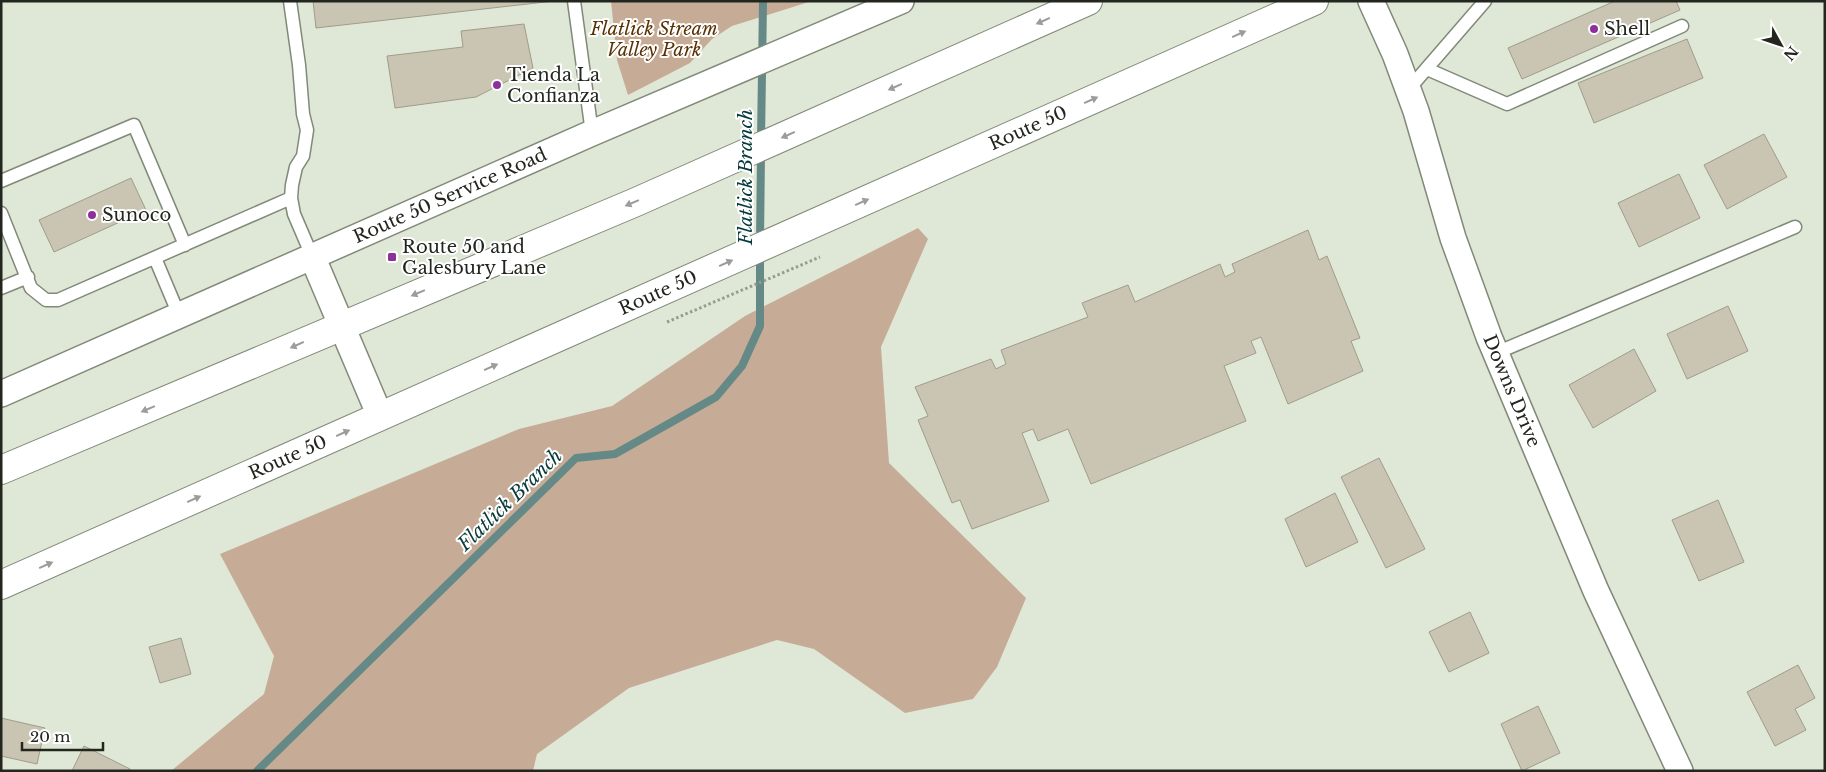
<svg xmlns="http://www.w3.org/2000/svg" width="1826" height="772" font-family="'Libre Baskerville',serif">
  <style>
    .green { fill: #c6ac96 }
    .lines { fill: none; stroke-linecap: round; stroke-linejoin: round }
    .stream { stroke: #648987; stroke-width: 8 }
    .building { fill: #cac5b3; stroke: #a09c8a }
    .lane-casing { stroke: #818978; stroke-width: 15 }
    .street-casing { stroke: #818978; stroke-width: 28 }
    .highway-casing { stroke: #818978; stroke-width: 30 }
    .path { stroke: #969d8f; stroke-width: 3; stroke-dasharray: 2.5 2.5; stroke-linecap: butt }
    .lane { stroke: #fff; stroke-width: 12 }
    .street { stroke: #fff; stroke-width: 25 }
    .highway { stroke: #fff; stroke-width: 28 }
    .oneway { fill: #9c9d9a }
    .poi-dot { fill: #8d309b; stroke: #fff; stroke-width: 2 }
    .labels { text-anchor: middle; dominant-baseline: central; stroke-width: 4; stroke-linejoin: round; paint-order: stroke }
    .park-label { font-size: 18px; font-style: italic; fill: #5a3000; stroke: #fff }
    .poi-label { font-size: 18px; fill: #22261f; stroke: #fff; text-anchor: start }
    .street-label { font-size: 18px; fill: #22261f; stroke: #fff }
    .water-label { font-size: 19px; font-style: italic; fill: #083b3b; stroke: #fff }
  </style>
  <rect width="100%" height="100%" fill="#dfe8d6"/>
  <path class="green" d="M611,1H812L732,26L712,39L690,63L628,95L617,60Z
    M918,228L928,239L881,347L889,463L1026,598L997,667L973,699L905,713L814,649L777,640L629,688L537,754L533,771H171L264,694L274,656L220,554L519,429L612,406L745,316Z"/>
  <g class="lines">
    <path class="stream" d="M761,141L763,1
      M760,241L761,152
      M257,771L576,458L615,454L716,397L742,366L760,326V252"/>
  </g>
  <path class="building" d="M313,1H554L316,28Z
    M1615,1H1676L1680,10L1522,79L1508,48Z
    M524,24L533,68L476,97L395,108L387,56L463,47L461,31Z
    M1687,39L1703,78L1594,123L1578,83Z
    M1764,134L1787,177L1727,209L1704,165Z
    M1679,174L1700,218L1639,247L1618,203Z
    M131,178L146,210L54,252L39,220Z
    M1308,230L1319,260L1327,256L1360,338L1351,341L1363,371L1288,404L1261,337L1251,341L1256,353L1224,366L1246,421L1091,484L1068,429L1038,441L1033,429L1022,433L1049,501L972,529L960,500L952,503L918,420L928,416L915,387L991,359L996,369L1006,364L1001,350L1088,317L1082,303L1128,285L1135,302L1220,264L1225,277L1235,272L1232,264Z
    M1728,306L1748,351L1687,379L1667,334Z
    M1634,349L1656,391L1593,428L1569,385Z
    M1379,458L1425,549L1386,568L1341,477Z
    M1335,493L1358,542L1306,567L1285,519Z
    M1718,500L1744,562L1699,581L1672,520Z
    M1470,612L1489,653L1449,672L1429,632Z
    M181,638L191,674L160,683L149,647Z
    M1798,665L1815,698L1795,709L1806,730L1775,746L1747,692Z
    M1538,706L1560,753L1522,771L1501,724Z
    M1,718L45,728L37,764L1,756Z
    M84,746L130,769L129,771H72Z"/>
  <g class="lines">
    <g class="lane-casing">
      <path id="lane" d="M290,1L299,65L303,114L307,130L303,156L296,167L292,185L291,198L294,214L312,256
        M574,1L592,133
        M1427,69L1507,104L1682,26
        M1408,90L1485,1
        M1,181L134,125L185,245
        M1,213L31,288L46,300H58L291,198
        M155,258L179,315
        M1,288L28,277
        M1496,353L1795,227"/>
    </g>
    <g class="street-casing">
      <g id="street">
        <path id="s1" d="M1371,1L1395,54L1416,111L1453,238L1489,337L1596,591L1680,771"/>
        <path d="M312,256L380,416"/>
        <path id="s2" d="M1,394L592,133L901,1"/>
      </g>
    </g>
    <g class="highway-casing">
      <g id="highway">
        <path d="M1,470L636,202L1088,1"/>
        <path id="s3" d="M1,585L1314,1"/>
      </g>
    </g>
    <path class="path" d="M667,322L820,257"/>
    <use href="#lane" class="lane"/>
    <use href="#street" class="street"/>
    <use href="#highway" class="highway"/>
  </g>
  <defs><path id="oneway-solid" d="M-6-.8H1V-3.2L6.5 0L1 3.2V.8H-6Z" transform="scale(1.25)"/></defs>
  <g class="oneway">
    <use href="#oneway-solid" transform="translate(1043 21) rotate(156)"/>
    <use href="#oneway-solid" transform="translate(1239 34) rotate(-24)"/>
    <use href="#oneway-solid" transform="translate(895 87) rotate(156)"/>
    <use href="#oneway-solid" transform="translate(1091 100) rotate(-24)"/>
    <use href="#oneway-solid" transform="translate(788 135) rotate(156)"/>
    <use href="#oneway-solid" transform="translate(862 202) rotate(-24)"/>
    <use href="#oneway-solid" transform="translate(632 203) rotate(157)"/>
    <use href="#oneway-solid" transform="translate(726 263) rotate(-24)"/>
    <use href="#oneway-solid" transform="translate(418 293) rotate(157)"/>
    <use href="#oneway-solid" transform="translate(297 345) rotate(156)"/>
    <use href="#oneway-solid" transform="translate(491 367) rotate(-24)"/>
    <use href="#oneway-solid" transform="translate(148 409) rotate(157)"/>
    <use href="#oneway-solid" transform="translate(343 433) rotate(-24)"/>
    <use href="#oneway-solid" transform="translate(194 499) rotate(-24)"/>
    <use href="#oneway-solid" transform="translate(46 565) rotate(-24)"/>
  </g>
  <g class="poi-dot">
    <circle cx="1594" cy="29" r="5"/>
    <circle cx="497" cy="85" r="5"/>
    <circle cx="92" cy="215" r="5"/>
    <rect x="387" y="252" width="10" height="10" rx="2.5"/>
  </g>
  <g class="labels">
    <g class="park-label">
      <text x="654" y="29">Flatlick Stream<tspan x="654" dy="21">Valley Park</tspan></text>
    </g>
    <g class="poi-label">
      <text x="1604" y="29">Shell</text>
      <text x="507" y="75">Tienda La<tspan x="507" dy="21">Confianza</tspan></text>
      <text x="102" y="215">Sunoco</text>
      <text x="402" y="247">Route 50 and<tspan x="402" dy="21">Galesbury Lane</tspan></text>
    </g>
    <g class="street-label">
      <text stroke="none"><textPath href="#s3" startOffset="1124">Route 50</textPath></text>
      <text stroke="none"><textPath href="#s2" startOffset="491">Route 50 Service Road</textPath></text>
      <text stroke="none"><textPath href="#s3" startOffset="719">Route 50</textPath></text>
      <text stroke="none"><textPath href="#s1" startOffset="415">Downs Drive</textPath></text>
      <text stroke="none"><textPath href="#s3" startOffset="314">Route 50</textPath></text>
    </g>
    <g class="water-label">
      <text transform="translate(745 177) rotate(-90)">Flatlick Branch</text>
      <text transform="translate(510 500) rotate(-44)">Flatlick Branch</text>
    </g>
  </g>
  <rect width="1826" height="772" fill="none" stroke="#22261f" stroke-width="5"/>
  <g transform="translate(1781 45) rotate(130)" stroke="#ffffff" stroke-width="4" paint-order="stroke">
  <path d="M0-4L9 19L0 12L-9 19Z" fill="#22261f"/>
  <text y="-8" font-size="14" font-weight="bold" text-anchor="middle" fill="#22261f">N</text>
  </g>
  <path d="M22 742v8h81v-8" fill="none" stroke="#22261f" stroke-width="2.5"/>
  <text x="30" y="742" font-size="15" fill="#22261f" stroke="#ffffff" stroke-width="4" paint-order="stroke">20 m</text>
</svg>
